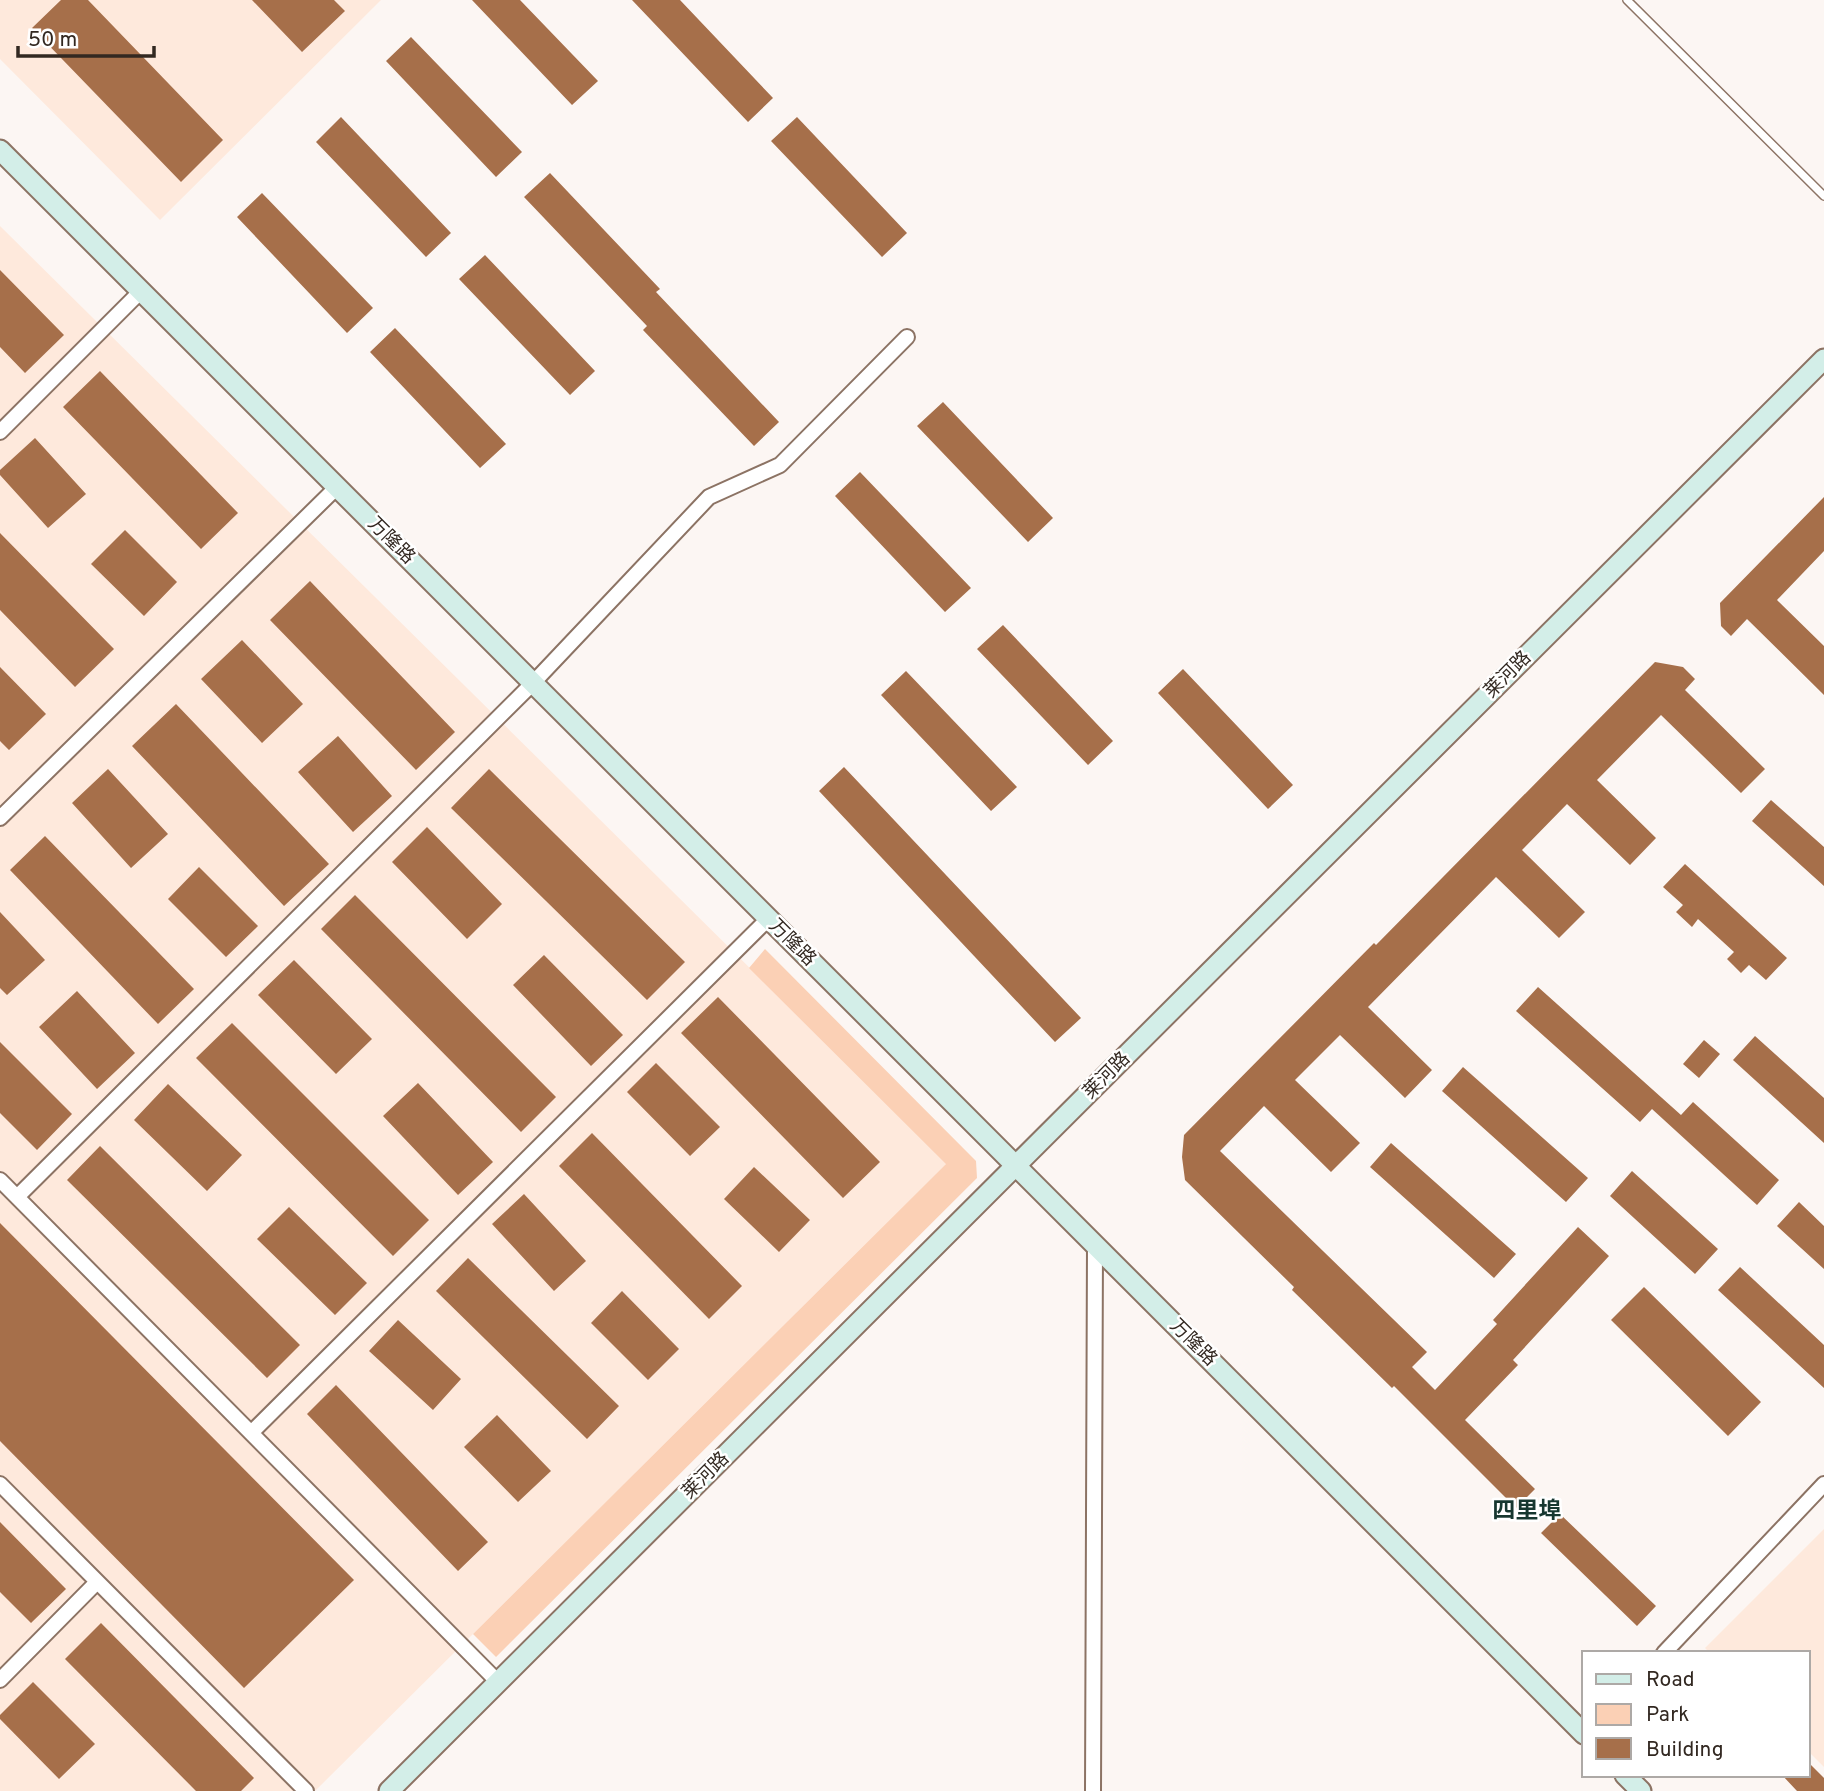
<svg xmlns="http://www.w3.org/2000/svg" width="1824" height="1791" font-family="Overpass,'Noto Sans SC',sans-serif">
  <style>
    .built { fill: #fee9dc }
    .green { fill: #fbd0b5 }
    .building { fill: #a66f4a }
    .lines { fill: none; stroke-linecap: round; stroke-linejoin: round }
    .lane-casing { stroke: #8c7364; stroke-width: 10 }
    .street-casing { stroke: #8c7364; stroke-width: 18 }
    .secondary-casing { stroke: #8c7364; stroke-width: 23 }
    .lane { stroke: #fff; stroke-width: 7 }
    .street { stroke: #fff; stroke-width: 14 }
    .secondary { stroke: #d3eee8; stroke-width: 19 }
    .labels { text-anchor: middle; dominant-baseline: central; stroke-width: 5; stroke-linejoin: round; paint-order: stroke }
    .street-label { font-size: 19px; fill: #322821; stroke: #fff }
    .quarter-label { font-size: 23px; font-weight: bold; fill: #173730; stroke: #fff }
  </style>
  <rect width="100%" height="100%" fill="#fcf6f3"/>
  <path class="built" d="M0,0H381L160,220L0,59Z
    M0,226L947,1163L315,1791H0Z
    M1824,1529V1767L1808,1751V1653H1710L1705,1648Z"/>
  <path class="green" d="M765,949L976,1161L977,1178L496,1657L473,1634L946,1164L749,968Z"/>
  <path class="building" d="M61,0H88L223,140L181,182L32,28Z
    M252,0H334L345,11L302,52Z
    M472,0H520L598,81L572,105Z
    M632,0H680L773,98L748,122Z
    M411,37L522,152L496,177L386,61Z
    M341,117L451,233L426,257L316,142Z
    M797,117L907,233L882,257L771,141Z
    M550,173L660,289L656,292L779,422L754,446L643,330L647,326L524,197Z
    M262,193L373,308L347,333L237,217Z
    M485,255L595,371L570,395L459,279Z
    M0,270L64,335L25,373L0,347Z
    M395,328L506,444L480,468L370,352Z
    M100,371L238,513L201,549L63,407Z
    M943,402L1053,518L1028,542L917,426Z
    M35,438L86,494L48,528L0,475V470Z
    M860,472L971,588L945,612L835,496Z
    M1824,497V551L1777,600L1824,646V695L1747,619L1731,636L1721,626L1720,603Z
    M125,530L177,582L144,616L91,564Z
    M0,533L114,649L75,687L0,610Z
    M310,581L455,732L416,770L270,620Z
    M1003,625L1113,741L1088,765L977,649Z
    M242,640L303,704L262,743L201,679Z
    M1655,662L1683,667L1695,679L1685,690L1765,769L1741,793L1661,715L1597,780L1656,838L1630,865L1567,804L1522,850L1585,912L1559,938L1496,877L1368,1007L1432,1070L1405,1098L1340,1035L1295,1080L1360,1143L1331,1172L1264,1106L1220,1151L1427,1352L1412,1367L1435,1390L1497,1324L1493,1320L1578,1227L1609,1256L1513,1360L1518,1365L1465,1420L1535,1489L1516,1508L1394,1386L1392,1388L1292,1290L1294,1287L1185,1180L1182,1157L1184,1135L1374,943L1376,945Z
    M0,667L46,714L9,750L0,741Z
    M1183,669L1293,785L1268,809L1158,693Z
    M906,671L1017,787L991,811L881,695Z
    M176,704L329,864L284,906L132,746Z
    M338,736L392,796L353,832L298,772Z
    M844,767L1081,1018L1055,1042L819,791Z
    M108,769L168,834L131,868L72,803Z
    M489,769L685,962L647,1000L451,808Z
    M1771,800L1824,847V886L1752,821Z
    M427,827L502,904L467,939L392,862Z
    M45,836L194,989L158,1024L10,870Z
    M1685,864L1787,958L1766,980L1749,965L1741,973L1727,959L1734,952L1698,919L1692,927L1676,912L1683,905L1663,887Z
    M199,867L258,926L226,957L168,899Z
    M355,895L556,1097L521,1132L321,929Z
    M0,912L45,960L7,995L0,988Z
    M544,955L623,1035L591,1066L513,985Z
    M294,960L372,1039L336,1074L258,995Z
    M1538,987L1681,1115L1693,1102L1779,1180L1757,1205L1652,1109L1640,1122L1516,1011Z
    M77,991L135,1053L97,1089L39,1027Z
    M718,997L880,1162L843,1198L681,1033Z
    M232,1023L429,1220L393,1256L196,1058Z
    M1755,1036L1824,1098V1143L1733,1060Z
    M1704,1040L1720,1054L1699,1078L1683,1064Z
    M0,1042L72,1114L37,1150L0,1113Z
    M656,1063L720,1127L690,1156L627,1092Z
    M1463,1067L1588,1178L1566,1202L1442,1091Z
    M418,1083L493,1162L458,1195L383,1116Z
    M168,1084L242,1155L207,1191L134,1120Z
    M592,1133L742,1286L709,1319L559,1166Z
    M1391,1143L1516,1254L1494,1278L1370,1167Z
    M100,1146L300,1345L267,1378L67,1180Z
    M754,1167L810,1220L779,1252L724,1199Z
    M1632,1171L1718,1249L1695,1274L1610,1196Z
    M524,1194L586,1261L554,1291L492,1224Z
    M1799,1202L1824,1226V1269L1777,1226Z
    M289,1207L367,1283L335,1315L257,1239Z
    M0,1223L354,1580L244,1688L0,1441Z
    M468,1258L619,1406L587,1439L436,1291Z
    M1740,1267L1824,1345V1388L1718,1290Z
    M1644,1287L1761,1402L1728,1436L1611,1320Z
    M622,1291L679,1349L648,1380L591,1323Z
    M398,1320L461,1379L433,1410L369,1351Z
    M336,1385L488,1542L458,1571L307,1414Z
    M497,1415L551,1471L518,1502L464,1447Z
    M1560,1514L1656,1606L1637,1626L1541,1533Z
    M0,1522L66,1589L31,1623L0,1592Z
    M101,1623L254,1778L241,1791H196L65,1659Z
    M33,1682L95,1744L59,1779L0,1719V1715Z
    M1808,1762L1824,1778V1791H1797L1782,1775H1808Z"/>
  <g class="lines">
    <g class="lane-casing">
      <path id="lane" d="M1627,0L1824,196"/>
    </g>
    <g class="street-casing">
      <path id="street" d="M0,432L141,291
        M0,818L337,487
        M0,1180L498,1682
        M17,1197L533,683L709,497L780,465L907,337
        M251,1433L768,919
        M0,1484L306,1791
        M1664,1653L1824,1484
        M0,1680L97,1582
        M1093,1791L1095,1246"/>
    </g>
    <g class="secondary-casing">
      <path id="secondary" d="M0,150L1584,1734
        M1625,1775L1641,1791
        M389,1791L1824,359"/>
    </g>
    <use href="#lane" class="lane"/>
    <use href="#street" class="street"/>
    <use href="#secondary" class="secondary"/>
  </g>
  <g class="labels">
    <g class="street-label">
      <text transform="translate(391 541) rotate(45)">万隆路</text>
      <text transform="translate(1508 675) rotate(-45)">莱河路</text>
      <text transform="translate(792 943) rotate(45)">万隆路</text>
      <text transform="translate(1107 1076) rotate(-45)">莱河路</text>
      <text transform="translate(1193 1343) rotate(45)">万隆路</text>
      <text transform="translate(706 1476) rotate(-45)">莱河路</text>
    </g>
    <g class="quarter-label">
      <text x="1527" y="1512">四里埠</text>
    </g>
  </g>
  <rect x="1582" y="1651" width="228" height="126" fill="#ffffff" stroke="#ada9a6" stroke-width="2"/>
  <rect x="1596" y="1674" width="35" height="10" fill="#d3eee8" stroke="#ada9a6" stroke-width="2"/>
  <text x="1646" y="1686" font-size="21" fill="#322821">Road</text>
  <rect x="1596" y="1704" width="35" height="21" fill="#fbd0b5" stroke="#ada9a6" stroke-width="2"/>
  <text x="1646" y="1721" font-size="21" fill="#322821">Park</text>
  <rect x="1596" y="1738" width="35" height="21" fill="#a66f4a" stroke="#ada9a6" stroke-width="2"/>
  <text x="1646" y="1756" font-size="21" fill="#322821">Building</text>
  <path d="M18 46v10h136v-10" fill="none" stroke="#322821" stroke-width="3.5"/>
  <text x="28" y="46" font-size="21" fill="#322821" stroke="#ffffff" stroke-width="5" paint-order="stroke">50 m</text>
</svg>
